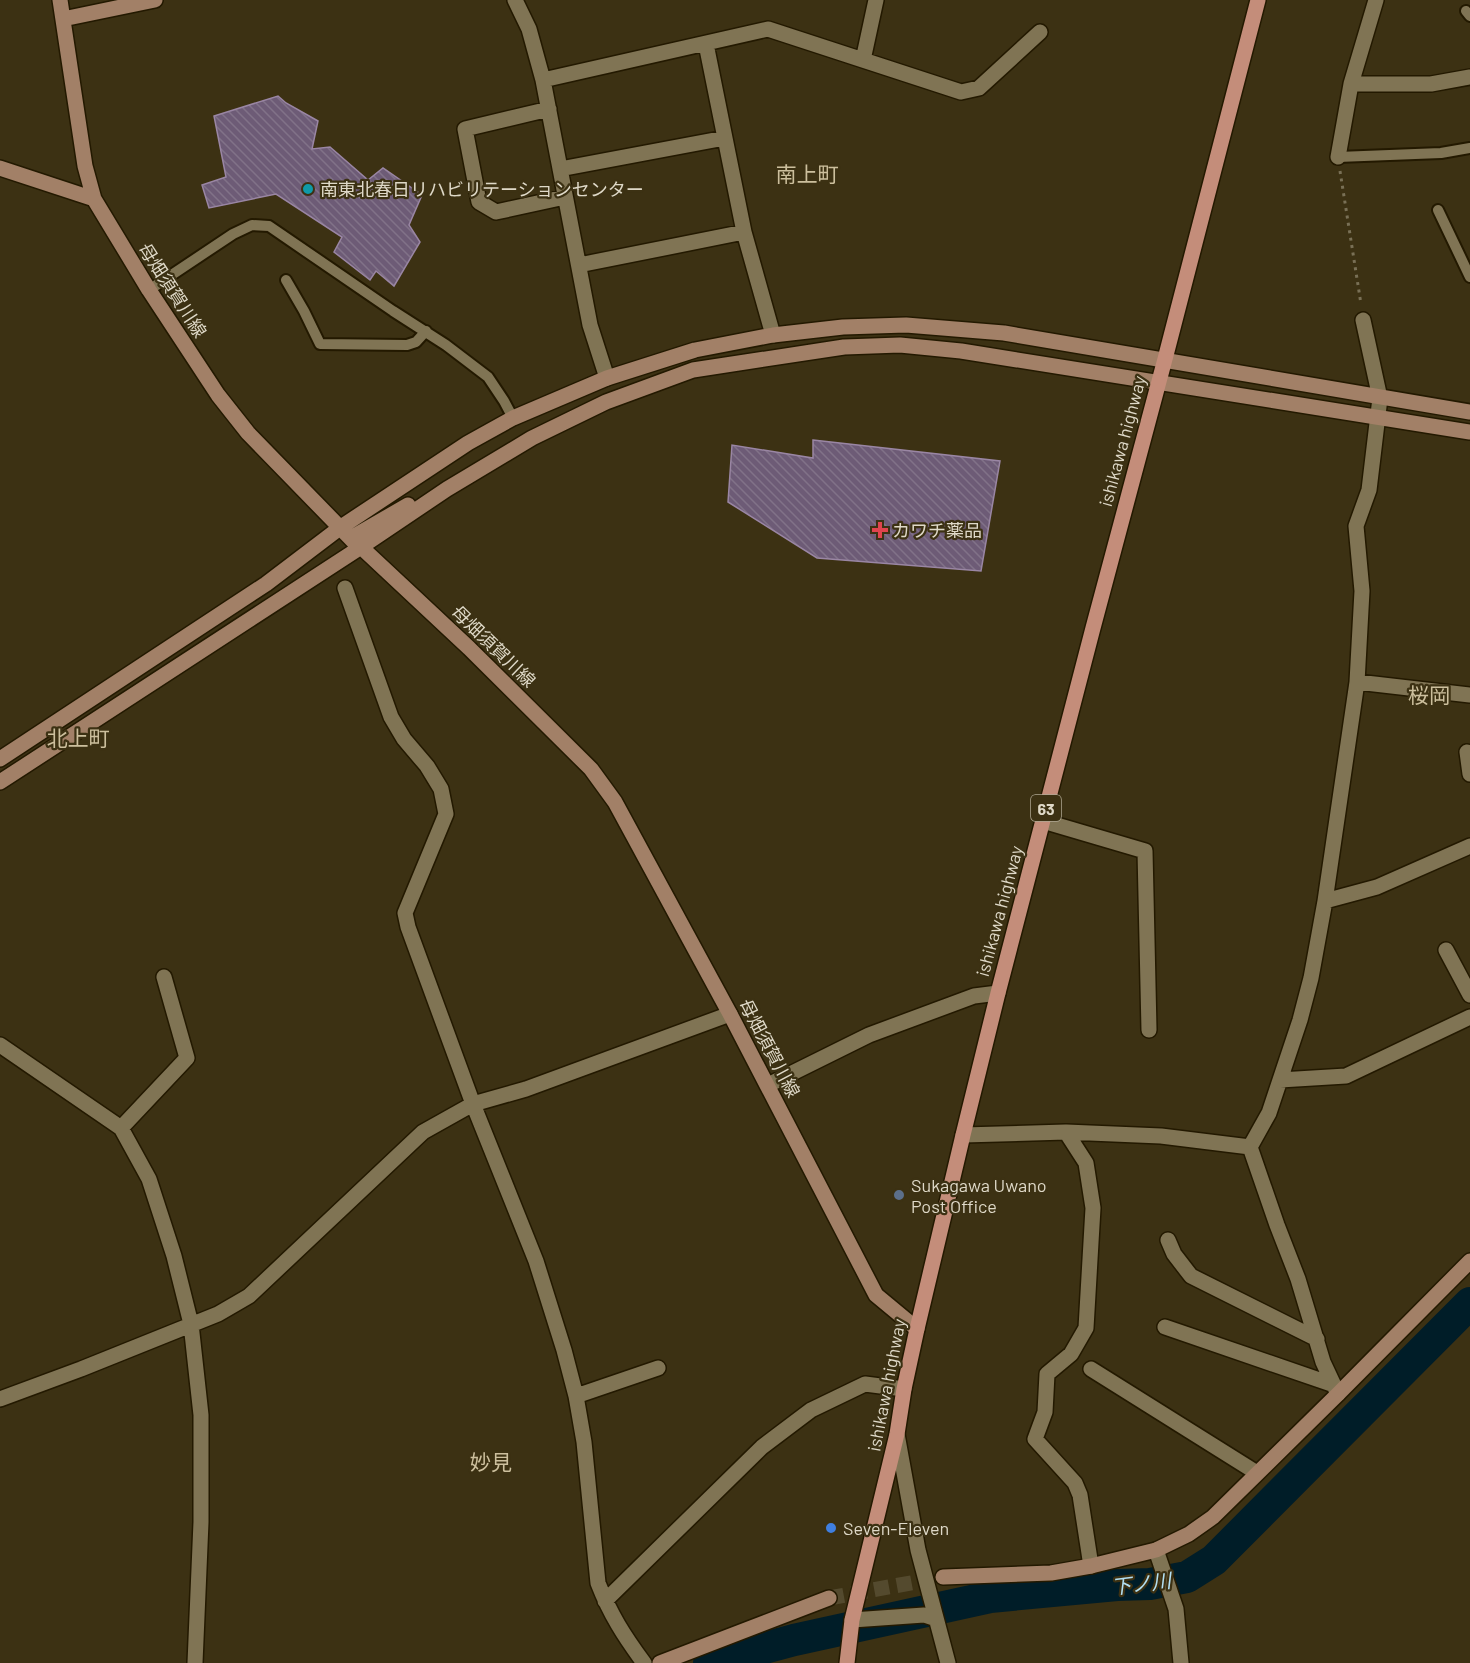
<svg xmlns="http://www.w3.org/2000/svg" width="1470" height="1663" font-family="Barlow,'Noto Sans JP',sans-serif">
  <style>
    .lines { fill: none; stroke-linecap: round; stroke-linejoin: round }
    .river { stroke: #001d28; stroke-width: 32 }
    .building { fill: url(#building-back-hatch); stroke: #9a86a4; stroke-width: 1.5 }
    .secondary-tunnel { stroke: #544a2e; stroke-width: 15; stroke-dasharray: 15 8; stroke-linecap: butt }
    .lane-casing { stroke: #231900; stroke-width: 14 }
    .street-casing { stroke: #231900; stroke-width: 18 }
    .secondary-casing { stroke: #231900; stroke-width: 18 }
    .primary-casing { stroke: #231900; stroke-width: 18 }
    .path { stroke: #797056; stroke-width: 3; stroke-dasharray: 3 4.5; stroke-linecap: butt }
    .lane { stroke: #807454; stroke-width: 10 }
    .street { stroke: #807454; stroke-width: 15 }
    .secondary { stroke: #a28067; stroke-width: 15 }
    .primary { stroke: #c48d7a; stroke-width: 15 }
    .culture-dot { fill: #0f9aa8; stroke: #3c3113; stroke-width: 2 }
    .health-dot { fill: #e0444e; stroke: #3c3113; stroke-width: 2 }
    .service-dot { fill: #5c6f8a; stroke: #3c3113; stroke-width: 2 }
    .shop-dot { fill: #3f7fe0; stroke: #3c3113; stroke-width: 2 }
    .labels { text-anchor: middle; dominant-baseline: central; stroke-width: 4.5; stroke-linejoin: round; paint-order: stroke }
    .shield { fill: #3c3113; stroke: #aea792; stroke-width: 1.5 }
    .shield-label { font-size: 16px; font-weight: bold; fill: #dfd9c8 }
    .poi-label { font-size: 18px; fill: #dfd9c8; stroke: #3c3113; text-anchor: start }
    .street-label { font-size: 18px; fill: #dfd9c8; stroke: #3c3113 }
    .water-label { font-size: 20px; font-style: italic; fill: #b3e0f3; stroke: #3c3113 }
    .quarter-label { font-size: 21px; fill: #ccbf9d; stroke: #3c3113 }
  </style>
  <defs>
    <pattern id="building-back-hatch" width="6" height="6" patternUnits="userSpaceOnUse" patternTransform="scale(1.5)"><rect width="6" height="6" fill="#6d5b76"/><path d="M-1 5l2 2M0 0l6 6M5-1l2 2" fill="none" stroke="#817288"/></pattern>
  </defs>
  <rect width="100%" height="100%" fill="#3c3113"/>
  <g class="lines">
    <path class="river" d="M709,1663L794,1640L990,1597L1117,1585L1150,1584L1187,1577L1214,1560L1470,1303"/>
  </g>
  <path class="building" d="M278,96L286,103L318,121L312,149L330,147L368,180L383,168L422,195L409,225L420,242L394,286L376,271L370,280L334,252L342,237L276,194L209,208L202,185L226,177L214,116Z
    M813,440L1000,461L981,571L817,558L728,502L732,445L813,458Z"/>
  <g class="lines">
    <path class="secondary-tunnel" d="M829,1598L943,1577"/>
    <g class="lane-casing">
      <path id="lane" d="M1466,11L1470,16
        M1338,157L1441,153L1470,148
        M1438,210L1470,277
        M286,280L304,311L320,344L407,345L416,342L426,331
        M149,290L233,234L252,225L269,226L393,311L446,345L488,377L504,401L513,418"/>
    </g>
    <g class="street-casing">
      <path id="street" d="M515,0L529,29L543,80L590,325L607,378
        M706,44L744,232L773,335
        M863,60L876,0
        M543,80L768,29L961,92L979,88L1040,32
        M1351,84H1431L1470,77
        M549,109L465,129L479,202L496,212L565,197
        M1338,157L1351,84L1376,0
        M560,169L725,138
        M579,265L744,232
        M345,588L391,717L404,739L427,766L441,789L446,814L405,913L408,927L473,1104L536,1261L564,1350L576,1396L584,1442L598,1583C610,1614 624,1636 644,1663
        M1357,682L1470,695
        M1467,752L1470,774
        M1043,821L1145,851L1149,1030
        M1325,901L1377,887L1470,846
        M1446,950L1470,995
        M0,1045L121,1128L149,1179L174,1256L191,1324L201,1415V1522L195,1663
        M1280,1080L1346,1076L1470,1017
        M768,1085L869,1035L974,996L998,993
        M121,1128L187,1058L164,977
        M1066,1132L1086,1163L1093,1208L1086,1328L1071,1354L1047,1374L1045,1412L1035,1439L1075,1483L1080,1495L1091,1566
        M963,1135L1066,1132L1161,1136L1250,1147
        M1168,1240L1174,1254L1191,1276L1317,1339
        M1165,1327L1334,1385
        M1091,1369L1257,1473
        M1338,1394L1323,1362L1298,1279L1277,1225L1250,1147L1269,1113L1300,1020L1311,978L1325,901L1357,682L1362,591L1356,526L1369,490L1380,398L1363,320
        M576,1396L658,1368
        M0,1399L81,1369L218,1314L249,1296L423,1132L473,1104L526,1089L730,1014
        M897,1434L918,1550L948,1663
        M1156,1550L1176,1609L1181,1663
        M605,1601L762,1447L811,1410L865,1384L904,1389
        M852,1620L924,1615L936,1619"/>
    </g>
    <g class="secondary-casing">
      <path id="secondary" d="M60,0L85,166L94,199L149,290L218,395L248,433L355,543L361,547L469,648L591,769L615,802L730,1014L876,1295L917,1329
        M63,19L155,0
        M0,168L94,199
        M351,538L408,505
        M0,759L266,584L341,527L468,443L513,418L607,378L695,350L773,335L843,327L906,325L1004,333L1470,412
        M0,782L361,547L447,489L532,438L606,402L693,370L844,347L900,345L961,351L1470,432
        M943,1577L1051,1573L1091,1566L1156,1550L1189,1534L1213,1517L1338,1394L1470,1261
        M660,1663L829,1598"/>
    </g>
    <g class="primary-casing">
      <path id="primary" d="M847,1663L852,1620L897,1434L904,1389L917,1329L963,1135L998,993L1093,628L1165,359L1258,0"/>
    </g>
    <path class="path" d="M1340,171L1361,304"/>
    <use href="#lane" class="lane"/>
    <use href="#street" class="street"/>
    <use href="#secondary" class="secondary"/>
    <use href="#primary" class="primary"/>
  </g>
  <circle class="culture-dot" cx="308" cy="189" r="6"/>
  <path class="health-dot" d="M877 521h6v6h6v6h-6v6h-6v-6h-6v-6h6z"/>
  <circle class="service-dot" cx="899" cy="1195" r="6"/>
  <circle class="shop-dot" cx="831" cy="1528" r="6"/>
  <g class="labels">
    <rect class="shield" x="1031" y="795" width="30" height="26" rx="4.5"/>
    <g class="shield-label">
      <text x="1046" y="808">63</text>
    </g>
    <g class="poi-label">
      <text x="320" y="189">南東北春日リハビリテーションセンター</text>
      <text x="892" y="530">カワチ薬品</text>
      <text x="911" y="1185">Sukagawa Uwano<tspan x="911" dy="21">Post Office</tspan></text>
      <text x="843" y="1528">Seven-Eleven</text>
    </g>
    <g class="street-label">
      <text transform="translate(173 290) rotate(57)">母畑須賀川線</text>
      <text transform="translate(1122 441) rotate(-75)">ishikawa highway</text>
      <text transform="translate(494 646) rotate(44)">母畑須賀川線</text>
      <text transform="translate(999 911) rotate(-75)">ishikawa highway</text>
      <text transform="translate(770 1048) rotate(62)">母畑須賀川線</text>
      <text transform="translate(886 1385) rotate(-79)">ishikawa highway</text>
    </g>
    <g class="water-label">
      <text transform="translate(1141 1583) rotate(-7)">下ノ川</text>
    </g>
    <g class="quarter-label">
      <text x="807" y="173">南上町</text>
      <text x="1429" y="694">桜岡</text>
      <text x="78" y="737">北上町</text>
      <text x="491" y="1461">妙見</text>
    </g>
  </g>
</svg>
